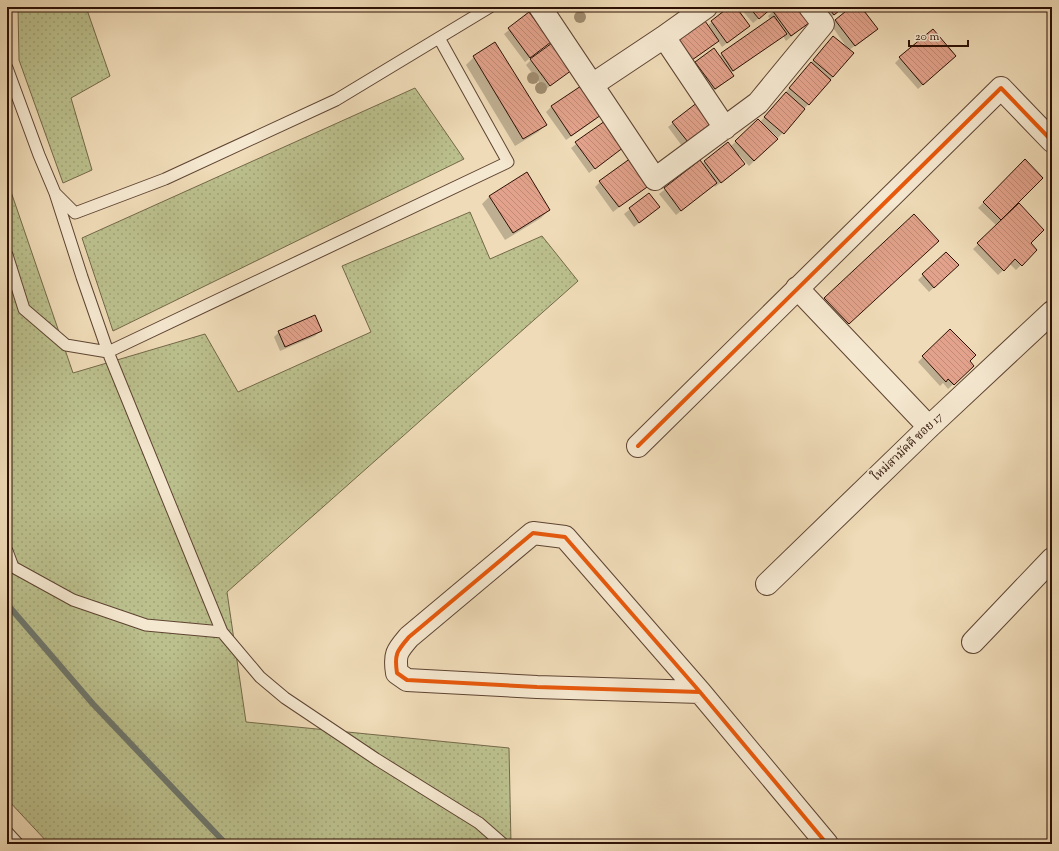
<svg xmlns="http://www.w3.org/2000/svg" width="1059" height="851" font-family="'Sorts Mill Goudy','Noto Serif Thai',serif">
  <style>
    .grass { fill: url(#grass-dots); stroke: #746849 }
    .shadow { fill: #0003 }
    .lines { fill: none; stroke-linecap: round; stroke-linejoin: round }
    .stream { stroke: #6e776d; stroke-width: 6 }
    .building { fill: url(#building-back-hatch); stroke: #2d1005 }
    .lane-casing { stroke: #5e4332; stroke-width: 13 }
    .street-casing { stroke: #5e4332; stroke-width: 24 }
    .lane { stroke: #f5e8d0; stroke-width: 11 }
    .street { stroke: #f5e8d0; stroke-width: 22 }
    .cycleway-casing { stroke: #f5e8d0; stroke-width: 6 }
    .cycleway { stroke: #e8590c; stroke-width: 4 }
    .tree { fill: #a08d70 }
    .labels { text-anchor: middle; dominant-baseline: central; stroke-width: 4; stroke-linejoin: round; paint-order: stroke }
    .street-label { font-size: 12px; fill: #2d1005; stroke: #f5e8d0 }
  </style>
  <defs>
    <pattern id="grass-dots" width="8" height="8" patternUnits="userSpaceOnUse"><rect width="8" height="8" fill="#bbc08d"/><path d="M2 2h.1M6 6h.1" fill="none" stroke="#a1a478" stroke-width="1.8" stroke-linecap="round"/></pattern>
    <pattern id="building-back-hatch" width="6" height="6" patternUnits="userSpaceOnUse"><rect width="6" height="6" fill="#e2a28b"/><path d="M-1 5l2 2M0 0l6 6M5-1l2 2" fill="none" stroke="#c28a76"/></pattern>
  </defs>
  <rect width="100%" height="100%" fill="#efdbb7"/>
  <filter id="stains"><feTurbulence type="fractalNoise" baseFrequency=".005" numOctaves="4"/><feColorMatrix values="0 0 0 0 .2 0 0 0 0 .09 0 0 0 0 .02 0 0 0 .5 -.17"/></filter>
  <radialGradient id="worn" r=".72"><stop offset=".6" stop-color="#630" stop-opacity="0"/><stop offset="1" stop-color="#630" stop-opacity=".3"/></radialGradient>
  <path class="grass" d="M18,7H86L110,76L71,98L92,170L63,183L19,60Z
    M415,88L464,159L113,331L82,238Z
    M7,180L73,373L205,334L238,392L371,332L342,266L470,212L490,259L542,236L578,281L227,592L246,722L509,748L511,844H49L7,799Z"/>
  <path class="shadow" d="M731,7H735L749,26L722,47L718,41L687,64L707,26Z
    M739,7H773L753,23Z
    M778,7H796L808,23L786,41L783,36L731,73L733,76L728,80L710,94L691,68L696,63L718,57L770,19L768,16Z
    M820,7H844L829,19Z
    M853,7H860L872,34L849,50L833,77L778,138L772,132L771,133L772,144L749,166L739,155L738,156L744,164L739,169L715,187L714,185L676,215L659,194L700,162L702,164L728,144L730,147L758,120L760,122L786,94L785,93L829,42L848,49L831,25Z
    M529,14L550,42L525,62L504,34Z
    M474,57L546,125L538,132L515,146L466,65Z
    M900,58L950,61L918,89L895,63Z
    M531,60L570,70L545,90L526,65Z
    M580,87L600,115L595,120L566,140L546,112L551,107Z
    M605,122L623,147L589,173L571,148Z
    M712,122L682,146L668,127L673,123Z
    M1025,161L1017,203L1043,230L1029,243L1036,250L1016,270L1010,264L998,275L973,249L997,226L978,208Z
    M600,182L649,184L613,212L595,187Z
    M649,194L659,207L634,227L624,214Z
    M490,196L549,210L541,218L505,240L482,204Z
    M930,248L841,331L818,306L825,298Z
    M946,253L953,270L929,292L918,280Z
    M950,330L968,361L973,366L948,389L943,383L940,386L918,362Z
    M320,331L315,336L280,351L274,337L279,332Z"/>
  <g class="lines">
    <path class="stream" d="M7,604L93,704L226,844"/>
  </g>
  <path class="building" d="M729,7H736L750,26L727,43L711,21Z
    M749,7H773L759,19Z
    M776,7H798L809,23L791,36L772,10Z
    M828,7H844L834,15Z
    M851,7H861L878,29L855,46L835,20Z
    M529,12L551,42L530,58L508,28Z
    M774,16L787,34L733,71L721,53Z
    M705,21L719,41L692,60L678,40Z
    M933,29L956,56L923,85L899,57Z
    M833,36L854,53L833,77L813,60Z
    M495,42L547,125L523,139L473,56Z
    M552,43L572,70L550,86L530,59Z
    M714,48L734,76L715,89L695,62Z
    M811,62L831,80L809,105L789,88Z
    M581,86L601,115L571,136L551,106Z
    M786,92L805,109L784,134L764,117Z
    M698,102L713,122L688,142L672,122Z
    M758,119L778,139L754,161L735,141Z
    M605,121L624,147L595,169L575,142Z
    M728,142L745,164L721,183L704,161Z
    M631,158L650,185L619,207L599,181Z
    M1025,159L1043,178L1001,220L983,202Z
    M700,160L717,183L681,211L664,188Z
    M527,172L550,210L513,233L489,196Z
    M649,193L660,207L639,223L629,208Z
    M1019,203L1044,230L1031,243L1037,250L1022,266L1015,259L1004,271L977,243Z
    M914,214L939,241L849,324L824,298Z
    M946,252L959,265L934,288L922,274Z
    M315,315L322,331L285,347L278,331Z
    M950,329L976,355L970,361L974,366L954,385L948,379L946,382L922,356Z"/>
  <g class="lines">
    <g class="lane-casing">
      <path id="lane" d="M7,68L39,155L55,193L82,277L108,352L222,632L260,677L285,698L376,759L479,823L503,844
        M56,194L75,213L165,179L336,100L490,7
        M7,255L24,309L66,345L108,352L508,162L439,38
        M7,551L13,567L73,600L146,625L222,632
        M7,832L18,844"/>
    </g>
    <g class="street-casing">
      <path id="street" d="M540,7L655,179L758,103L823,24L810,7
        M664,37L725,128
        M592,85L664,37L706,7
        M797,288L929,427
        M638,446L1001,88L1052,141
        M767,584L929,427L1052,312
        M973,642L1052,559
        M700,692L537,687L407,680L397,673C394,654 397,651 409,637L533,533L565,537L700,692L827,844"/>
    </g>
    <use href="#lane" class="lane"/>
    <use href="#street" class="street"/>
    <g class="cycleway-casing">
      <path id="cycleway" d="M638,446L1001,88L1052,141
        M700,692L537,687L407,680L397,673C394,654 397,651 409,637L533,533L565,537L700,692L827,844"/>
    </g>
    <use href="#cycleway" class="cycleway"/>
  </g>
  <g class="tree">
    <circle cx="580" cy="17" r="6"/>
    <circle cx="533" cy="78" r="6"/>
    <circle cx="541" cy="88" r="6"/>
  </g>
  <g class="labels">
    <g class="street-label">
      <text transform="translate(908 447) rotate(-44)">ใหม่สามัคคี ซอย 17</text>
    </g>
  </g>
  <rect width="1059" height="851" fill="none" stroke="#efdbb7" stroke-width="24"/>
  <rect x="8" y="8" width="1043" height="835" fill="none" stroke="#2d1005" stroke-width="2"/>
  <rect x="12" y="12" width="1035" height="827" fill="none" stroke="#2d1005"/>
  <path d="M909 40v6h59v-6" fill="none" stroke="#2d1005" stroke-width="2"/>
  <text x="915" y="40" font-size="12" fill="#2d1005" stroke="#f5e8d0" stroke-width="3" paint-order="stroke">20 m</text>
  <rect width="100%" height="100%" filter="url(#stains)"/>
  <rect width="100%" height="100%" fill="url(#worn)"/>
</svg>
